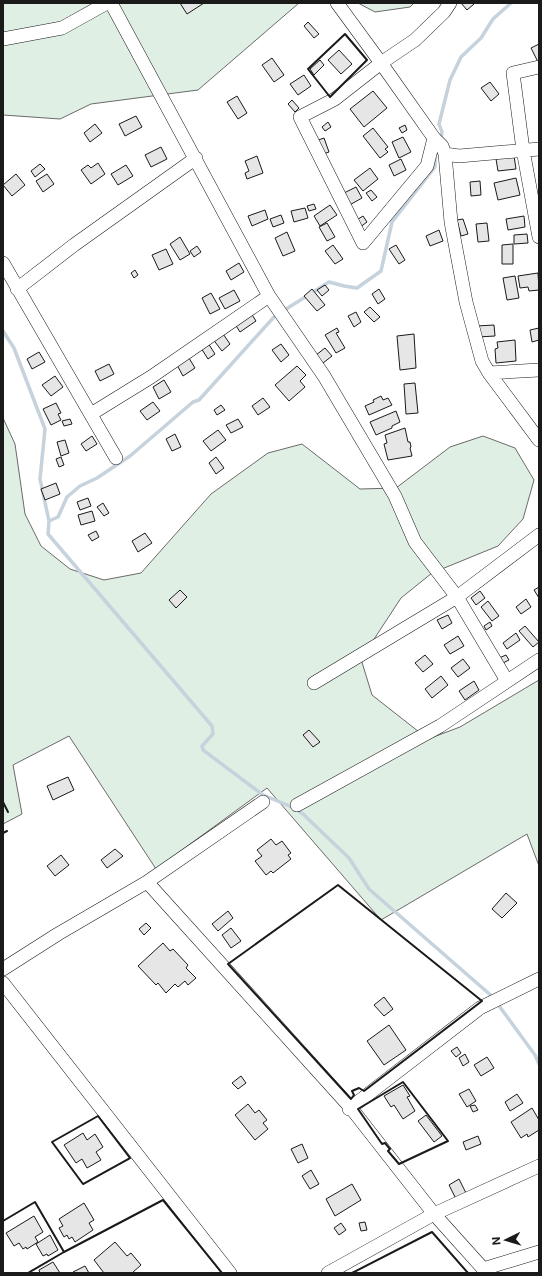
<svg xmlns="http://www.w3.org/2000/svg" width="542" height="1276" font-family="Inter,sans-serif">
  <style>
    .green { fill: #e0efe3; stroke: #6a6a6a }
    .lines { fill: none; stroke-linecap: round; stroke-linejoin: round }
    .stream { stroke: #c6d2dc; stroke-width: 3.5 }
    .building { fill: #e6e6e6; stroke: #1a1a1a }
    .minor-casing { stroke: #1a1a1a; stroke-width: 14 }
    .minor { stroke: #fff; stroke-width: 13 }
    .wall { stroke: #1a1a1a; stroke-width: 2 }
  </style>
  <rect width="100%" height="100%" fill="#fff"/>
  <path class="green" d="M3,3H299L198,90L91,104L60,119L3,115Z
    M358,3H414L410,7L375,12Z
    M3,418L15,444L25,514L41,546L70,569L104,580L141,573L211,494L268,453L302,444L360,489L396,488L450,447L483,436L515,448L534,480L523,519L498,546L432,573L401,598L361,659L372,695L428,739L460,727L539,680V866L527,834L381,920L267,788L156,869L69,736L13,765L22,814L3,824Z"/>
  <g class="lines">
    <path class="stream" d="M441,139L442,132L439,124L450,80L461,57L481,38L493,19L511,3
      M283,311L329,282L344,286L357,288L381,271L392,222L435,167V158
      M274,317L199,400L193,402L130,456L97,478L80,486L67,497L58,517L49,521L48,534L212,726L213,734L202,746L203,750L263,795L292,807L303,814L349,858L369,889L494,998
      M3,331L14,348L45,429L40,479L49,521
      M497,1003L535,1055L539,1064"/>
  </g>
  <path class="building" d="M180,3H204L187,14Z
    M461,3H474V4L467,10Z
    M308,22L319,34L314,38L304,26Z
    M539,44V64L531,48Z
    M339,50L352,64L341,74L328,60Z
    M272,58L284,75L274,82L262,65Z
    M320,60L324,65L314,75L310,69Z
    M304,75L311,86L298,95L290,84Z
    M490,82L499,94L491,101L481,88Z
    M373,91L387,108L364,127L350,109Z
    M237,96L247,113L238,119L227,102Z
    M292,100L299,108L295,112L288,104Z
    M136,116L142,127L125,136L119,124Z
    M328,122L331,127L325,131L322,127Z
    M95,124L102,133L90,142L84,133Z
    M405,125L407,130L402,133L399,128Z
    M373,128L388,147L385,149L388,152L380,158L363,136Z
    M403,137L411,152L399,158L392,142Z
    M324,138L329,152L318,156L313,142Z
    M161,147L167,159L151,167L145,155Z
    M257,156L263,173L247,179L245,173L249,171L245,161Z
    M514,156L516,169L498,171L496,159Z
    M401,159L406,170L394,176L389,165Z
    M98,163L105,174L91,184L81,170L88,165L91,168Z
    M40,164L45,169L35,177L31,171Z
    M126,165L133,176L118,185L111,174Z
    M370,168L378,179L363,191L354,180Z
    M16,174L25,185L12,196L3,185Z
    M47,174L54,184L43,192L36,181Z
    M516,178L520,195L498,200L494,183Z
    M480,181L481,195L471,196L470,182Z
    M356,187L362,198L346,207L340,195Z
    M371,190L377,197L372,201L366,193Z
    M314,204L316,209L309,211L307,206Z
    M330,205L337,215L320,226L314,216Z
    M305,208L308,218L294,222L291,211Z
    M265,210L268,219L252,226L248,216Z
    M281,215L284,223L273,227L270,219Z
    M363,216L367,222L359,228L355,221Z
    M524,216L525,227L508,230L506,219Z
    M463,219L468,234L461,236L457,220Z
    M327,223L335,237L327,241L319,227Z
    M487,223L489,241L478,242L476,224Z
    M439,230L443,241L430,246L426,236Z
    M287,232L295,251L283,256L275,238Z
    M527,234L528,243L514,244V235Z
    M180,237L190,254L180,260L170,244Z
    M513,244V264H502V245Z
    M333,245L343,259L335,264L325,251Z
    M396,245L405,260L399,264L389,249Z
    M197,246L201,252L194,257L190,251Z
    M166,249L173,264L159,270L152,255Z
    M239,263L244,272L231,280L226,271Z
    M135,270L138,275L134,278L131,273Z
    M538,273L539,290L529,291L528,287L520,288L518,276Z
    M515,276L519,298L507,300L503,278Z
    M325,285L329,290L322,296L317,290Z
    M312,289L325,305L317,311L304,296Z
    M379,289L385,299L378,304L372,294Z
    M234,290L240,301L225,309L219,298Z
    M211,293L220,309L210,314L202,298Z
    M370,307L380,317L374,322L364,312Z
    M249,310L256,321L240,332L233,321Z
    M356,312L361,322L354,327L348,316Z
    M494,325L495,336L478,337L477,326Z
    M337,328L339,332L336,333L345,348L336,353L325,335Z
    M539,328V340L532,342L530,330Z
    M221,331L230,344L222,351L212,338Z
    M414,334L416,368L400,370L397,336Z
    M515,340L516,361L496,363L495,349L498,348L497,342Z
    M208,343L215,354L208,359L201,348Z
    M281,344L289,355L281,362L272,350Z
    M325,348L332,356L318,367L311,359Z
    M39,352L45,362L32,369L27,359Z
    M189,358L195,368L183,376L177,365Z
    M109,364L114,374L100,381L95,371Z
    M297,366L306,375L300,381L305,387L289,401L275,385Z
    M55,376L63,387L51,396L42,385Z
    M164,380L171,392L159,399L153,387Z
    M415,383L418,413L406,414L404,384Z
    M381,396L383,400L388,398L392,405L369,415L365,406L374,402L373,400Z
    M263,398L270,407L258,415L252,406Z
    M153,402L160,411L147,420L140,411Z
    M56,403L61,413L58,414L61,420L51,425L43,409Z
    M221,405L225,410L217,415L214,410Z
    M396,411L400,422L392,426V428L376,435L370,422Z
    M70,419L72,424L64,426L62,421Z
    M238,419L243,427L231,433L226,425Z
    M405,428L408,442H410L411,447L410,448L412,456L388,460L384,444L387,443L385,435Z
    M218,430L226,440L211,451L203,441Z
    M175,434L181,447L172,451L166,439Z
    M92,436L97,444L86,451L81,444Z
    M65,440L69,453L61,456L57,442Z
    M61,457L64,465L59,467L56,459Z
    M216,457L224,468L216,474L209,463Z
    M56,483L60,494L45,500L41,489Z
    M88,498L91,506L80,510L77,502Z
    M103,503L109,513L104,516L97,507Z
    M92,511L95,521L81,525L78,515Z
    M96,531L99,537L92,541L88,535Z
    M145,533L152,543L138,552L132,541Z
    M539,587V598L534,590Z
    M180,590L187,597L176,608L169,600Z
    M480,591L485,598L476,605L471,598Z
    M526,599L531,607L521,614L516,607Z
    M488,601L499,616L492,621L481,607Z
    M448,615L452,623L442,629L437,620Z
    M490,622L492,626L486,630L484,626Z
    M525,626L539,642L533,647L519,631Z
    M516,633L520,640L507,649L503,643Z
    M458,636L464,646L450,654L444,645Z
    M425,655L433,664L423,672L415,663Z
    M506,655L509,660L501,664L499,658Z
    M463,659L470,668L458,677L451,668Z
    M441,676L448,685L432,698L425,689Z
    M474,681L479,690L465,700L459,691Z
    M309,730L320,742L313,747L303,735Z
    M68,777L74,790L53,800L47,786Z
    M271,839L276,845L282,841L291,853L288,855L291,859L273,873L271,871L266,875L255,861L262,856L257,850Z
    M115,849L123,856L107,868L101,860Z
    M61,855L69,865L55,876L47,866Z
    M506,893L517,903L502,918L492,909Z
    M228,911L233,918L218,931L212,924Z
    M146,923L151,928L144,935L139,929Z
    M231,928L241,941L231,948L222,935Z
    M163,943L170,951L173,949L188,965L186,968L196,978L188,985L185,981L178,987L175,984L166,993L158,983L156,985L138,966Z
    M384,997L393,1009L384,1016L374,1005Z
    M389,1025L406,1050L384,1065L367,1041Z
    M457,1047L461,1053L456,1057L451,1051Z
    M465,1054L469,1062L463,1066L459,1058Z
    M487,1057L494,1068L481,1076L474,1065Z
    M241,1076L246,1083L238,1089L232,1083Z
    M403,1085L410,1096L407,1097L415,1111L403,1119L394,1105L391,1107L384,1096Z
    M469,1089L476,1101L467,1107L459,1094Z
    M517,1094L523,1103L510,1111L505,1102Z
    M248,1104L255,1113L259,1110L267,1120L263,1123L268,1129L255,1140L235,1115Z
    M475,1105L478,1110L473,1112L470,1106Z
    M532,1108L539,1120V1130L528,1137L527,1134L521,1138L511,1122Z
    M426,1115L442,1136L434,1142L418,1121Z
    M83,1133L87,1140L95,1134L103,1147L96,1152L101,1160L87,1168L82,1159L76,1163L64,1145Z
    M478,1136L481,1144L466,1150L463,1142Z
    M302,1144L308,1158L298,1163L291,1149Z
    M311,1170L319,1184L310,1189L302,1176Z
    M459,1179L466,1193L456,1199L449,1185Z
    M352,1184L361,1200L335,1216L326,1199Z
    M84,1203L94,1220L89,1223L93,1230L75,1242L72,1237L69,1239L67,1235L64,1237L59,1228L63,1226L59,1219Z
    M34,1216L43,1232L35,1237L38,1242L27,1249L26,1247L23,1249L19,1243L14,1246L6,1233Z
    M365,1222L367,1230L361,1231L359,1223Z
    M341,1223L346,1230L339,1235L334,1228Z
    M50,1235L58,1250L48,1256L47,1254L43,1256L36,1244Z
    M115,1242L127,1256L131,1253L141,1265L132,1273H104L94,1260Z
    M53,1262L60,1273H40L39,1270Z
    M85,1266L89,1273H74L73,1272Z"/>
  <g class="lines">
    <g class="minor-casing">
      <path id="minor" d="M111,3L269,296L324,376L395,496L415,542L457,597L507,681
        M337,3L381,63L434,138L442,146L445,154L459,156L539,149
        M3,39L62,28L107,3
        M539,67L513,73L523,150L539,237
        M434,138L427,166L363,243L300,117L335,99L381,63L415,40L444,12L450,3
        M445,154L451,222L466,302L482,361L489,373L539,440
        M3,263L116,458
        M17,289L74,245L196,158
        M489,373L539,370
        M91,414L151,377L269,296
        M314,683L457,597L539,535
        M297,805L440,726L539,660
        M147,882L351,1108L434,1214L487,1273
        M3,969L58,934L147,882L263,802
        M3,983L230,1273
        M349,1109L480,1008L539,979
        M483,1269L539,1252
        M328,1273L434,1214L539,1166"/>
    </g>
    <use href="#minor" class="minor"/>
    <path class="wall" d="M345,34L367,60L330,97L308,69Z
      M3,802L8,812
      M3,833L7,831
      M338,885L482,1001L364,1091L359,1088L352,1091L354,1095L351,1099L228,964Z
      M403,1082L448,1141L399,1164L388,1151L390,1149L385,1143L382,1144L358,1109Z
      M98,1116L130,1158L83,1184L52,1142Z
      M3,1221L35,1202L64,1252L28,1273
      M64,1252L163,1200L222,1273
      M352,1273L432,1232L468,1273"/>
  </g>
  <rect width="542" height="1276" fill="none" stroke="#1a1a1a" stroke-width="8"/>
  <g transform="translate(506 1240) rotate(265)" stroke="#ffffff" stroke-width="3" paint-order="stroke">
  <path d="M0-3L7 15L0 10L-7 15Z" fill="#1a1a1a"/>
  <text y="-6" font-size="11" font-weight="bold" text-anchor="middle" fill="#1a1a1a">N</text>
  </g>
</svg>
